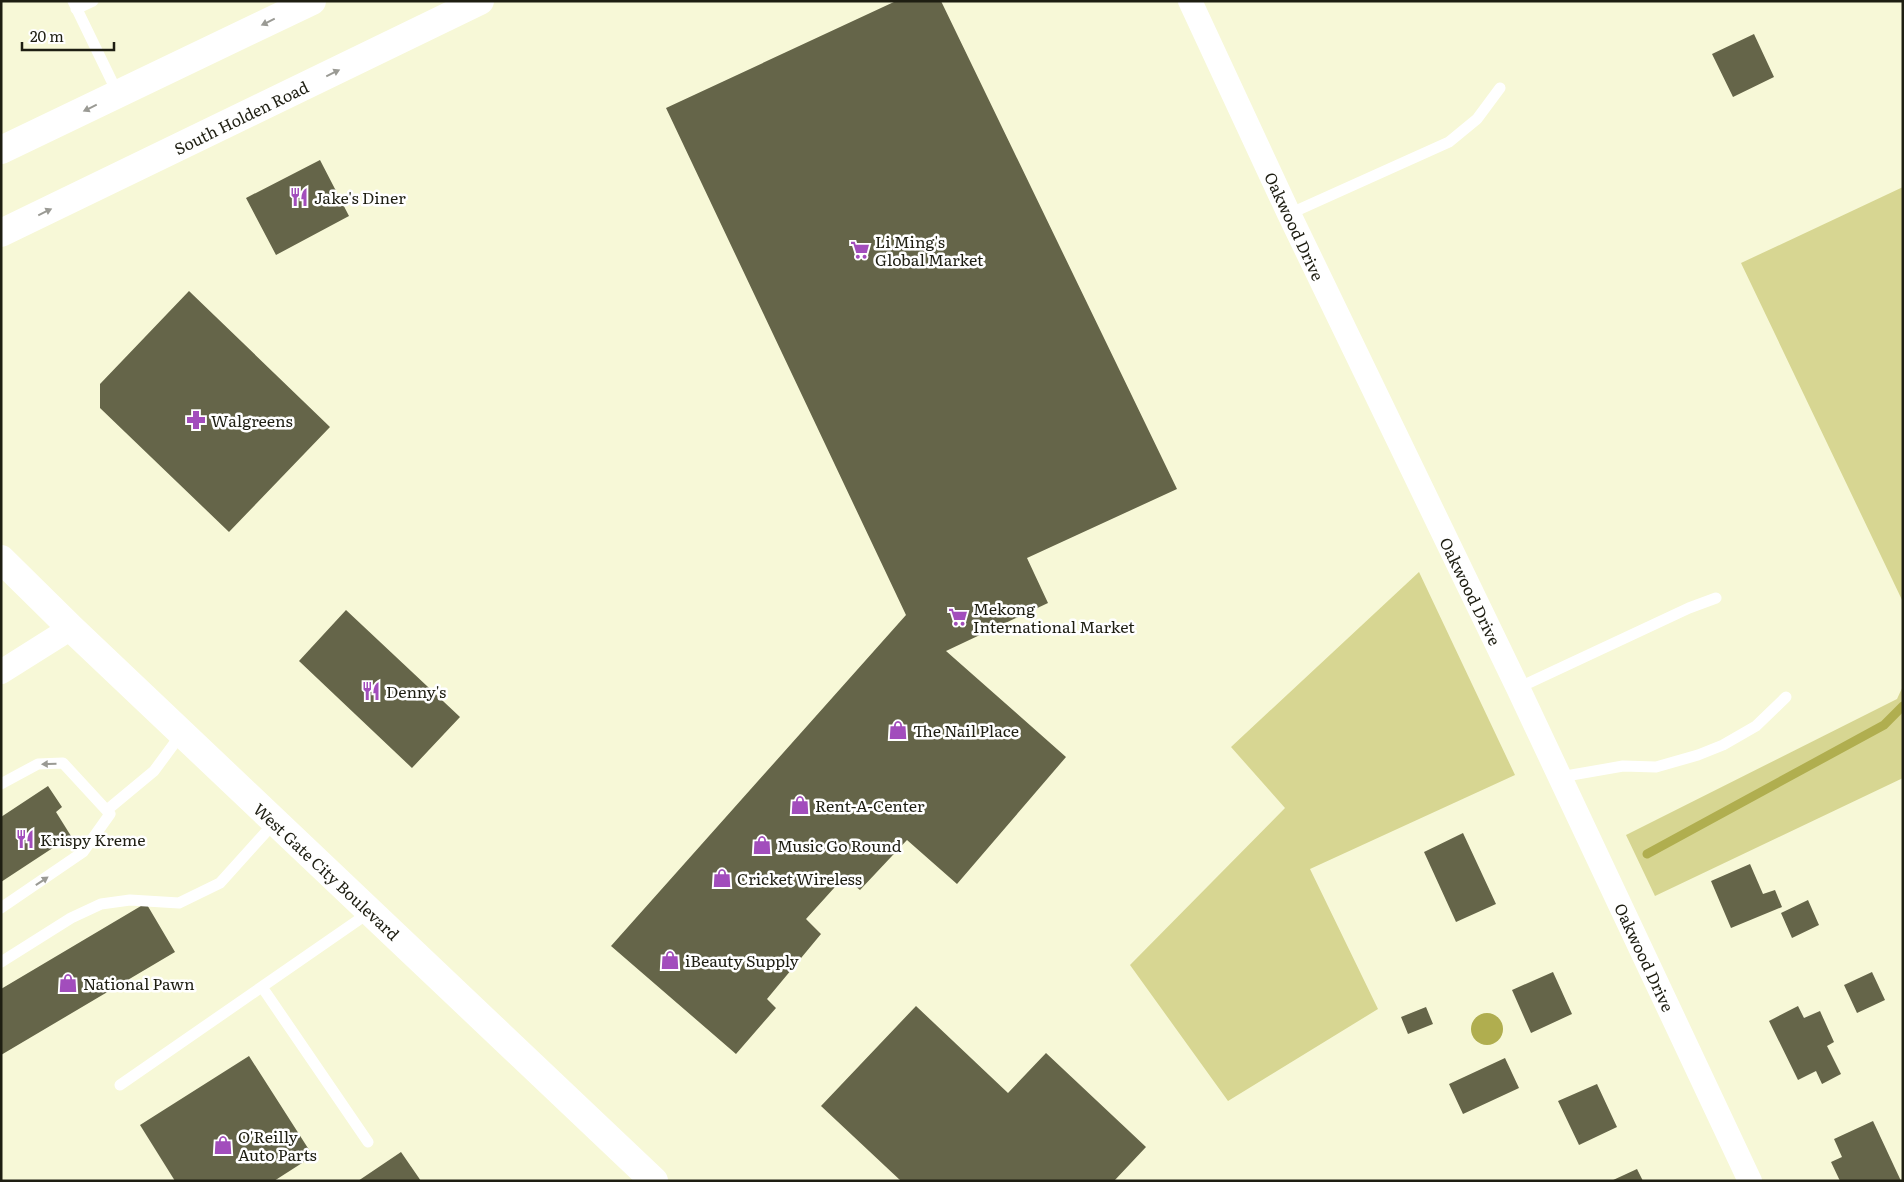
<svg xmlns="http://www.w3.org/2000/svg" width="1904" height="1182" font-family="Literata,serif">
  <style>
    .green { fill: #d7d692 }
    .water { fill: #b0ae4f }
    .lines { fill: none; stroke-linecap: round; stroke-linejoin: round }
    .stream { stroke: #b0ae4f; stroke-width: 9 }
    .building { fill: #656549 }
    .lane { stroke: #fff; stroke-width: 11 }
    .street { stroke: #fff; stroke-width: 24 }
    .secondary { stroke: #fff; stroke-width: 28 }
    .primary { stroke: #fff; stroke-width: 28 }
    .oneway { fill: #9a9a94 }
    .labels { text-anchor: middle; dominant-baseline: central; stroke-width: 5; stroke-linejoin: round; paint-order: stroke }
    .street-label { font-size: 16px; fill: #1e1e12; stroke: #fff }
    .poi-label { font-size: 16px; fill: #1e1e12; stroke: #fff; text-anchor: start }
  </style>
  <rect width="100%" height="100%" fill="#f7f8d7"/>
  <path class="green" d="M1903,187V602L1741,263Z
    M1419,572L1515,775L1310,869L1378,1009L1228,1101L1130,965L1285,808L1231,747Z
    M1903,686V778L1655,896L1626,835L1897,699Z"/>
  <path class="water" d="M1471 1029a16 16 0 1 1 32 0a16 16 0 1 1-32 0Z"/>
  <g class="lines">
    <path class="stream" d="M1647,854L1884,725L1903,706"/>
  </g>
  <path class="building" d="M896,1H941L1177,489L1027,558L1048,603L946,651L1066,757L957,884L907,840L860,890L844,877L806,919L821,934L767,999L776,1008L736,1054L611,946L906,615L666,108Z
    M1754,34L1774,77L1733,97L1712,54Z
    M320,160L349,216L276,255L246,198Z
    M189,291L330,427L229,532L100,408V384Z
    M346,610L460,717L412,768L299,661Z
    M48,786L62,807L56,812L71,836L1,882V817Z
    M1463,833L1496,904L1456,922L1424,852Z
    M1750,864L1763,894L1775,890L1782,907L1731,928L1711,881Z
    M1808,900L1819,925L1792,938L1781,913Z
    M146,903L175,952L1,1055V989Z
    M1553,972L1572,1014L1531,1033L1512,990Z
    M1872,972L1885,1000L1857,1013L1844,985Z
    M916,1006L1008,1093L1046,1053L1146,1147L1114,1181H901L821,1106Z
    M1798,1006L1804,1018L1820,1011L1834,1042L1827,1046L1841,1074L1822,1084L1816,1071L1798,1080L1769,1021Z
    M1426,1007L1433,1024L1408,1034L1401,1017Z
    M249,1056L313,1156L274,1181H175L140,1125Z
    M1505,1058L1519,1088L1463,1114L1449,1084Z
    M1597,1084L1617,1127L1579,1145L1558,1101Z
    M1873,1121L1901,1181H1840L1831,1162L1842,1157L1834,1139Z
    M401,1152L421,1181H358Z
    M1637,1169L1643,1181H1611Z"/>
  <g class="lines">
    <path class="lane" d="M73,1L118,94
      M76,9L93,1
      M1289,214L1449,142L1477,119L1500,88
      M1518,688L1689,608L1716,598
      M1560,777L1623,766L1656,767L1698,755L1723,745L1756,726L1786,697
      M1,784L38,764L63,763L110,814L83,852L1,908
      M107,810L154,771L182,733
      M1,962L71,918L101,904L130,900L179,903L220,883L275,822
      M262,987L368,1142
      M120,1085L370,912"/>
    <path class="street" d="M1190,1L1289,214L1518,688L1750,1181
      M1,672L71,628"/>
    <path class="secondary" d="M1,150L312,1
      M1,233L480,1"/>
    <path class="primary" d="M1,559L71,628L654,1181"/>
  </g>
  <defs><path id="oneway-solid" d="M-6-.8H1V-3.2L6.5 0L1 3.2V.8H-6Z" transform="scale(1.25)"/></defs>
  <g class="oneway">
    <use href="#oneway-solid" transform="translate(268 22) rotate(154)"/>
    <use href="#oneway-solid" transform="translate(333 73) rotate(-26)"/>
    <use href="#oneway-solid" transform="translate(90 108) rotate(154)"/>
    <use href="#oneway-solid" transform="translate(45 212) rotate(-26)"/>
    <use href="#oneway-solid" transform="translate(49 764) rotate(178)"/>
    <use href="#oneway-solid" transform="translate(42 881) rotate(-34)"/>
  </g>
  <defs>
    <g id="restaurant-bare" transform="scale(1.5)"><path d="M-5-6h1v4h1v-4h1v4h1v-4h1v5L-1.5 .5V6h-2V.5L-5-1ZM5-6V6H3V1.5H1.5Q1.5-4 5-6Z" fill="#a24dbc" stroke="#fff" stroke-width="2.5" paint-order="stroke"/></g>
    <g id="supermarket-bare" transform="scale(1.5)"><path d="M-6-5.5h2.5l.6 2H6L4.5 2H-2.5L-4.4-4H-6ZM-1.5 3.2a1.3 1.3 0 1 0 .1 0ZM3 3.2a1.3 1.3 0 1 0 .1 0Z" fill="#a24dbc" stroke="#fff" stroke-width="2.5" paint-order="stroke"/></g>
    <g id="pharmacy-bare" transform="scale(1.5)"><path d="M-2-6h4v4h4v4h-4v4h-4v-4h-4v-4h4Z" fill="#a24dbc" stroke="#fff" stroke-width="2.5" paint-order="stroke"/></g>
    <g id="shop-bare" transform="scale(1.5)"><path d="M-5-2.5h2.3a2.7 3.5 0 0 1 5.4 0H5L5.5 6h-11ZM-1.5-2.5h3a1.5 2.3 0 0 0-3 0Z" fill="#a24dbc" stroke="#fff" stroke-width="2.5" paint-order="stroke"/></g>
  </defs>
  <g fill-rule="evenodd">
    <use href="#restaurant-bare" x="299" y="197"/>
    <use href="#supermarket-bare" x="860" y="250"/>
    <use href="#pharmacy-bare" x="196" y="420"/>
    <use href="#supermarket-bare" x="958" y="617"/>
    <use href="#restaurant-bare" x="371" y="691"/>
    <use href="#shop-bare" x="898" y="730"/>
    <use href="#shop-bare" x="800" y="805"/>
    <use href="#restaurant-bare" x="25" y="839"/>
    <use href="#shop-bare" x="762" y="845"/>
    <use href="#shop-bare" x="722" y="878"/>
    <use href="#shop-bare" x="670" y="960"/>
    <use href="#shop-bare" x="68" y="983"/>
    <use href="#shop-bare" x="223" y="1145"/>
  </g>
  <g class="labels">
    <g class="street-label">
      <text transform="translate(241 117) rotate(-26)">South Holden Road</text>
      <text transform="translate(1295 226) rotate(65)">Oakwood Drive</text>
      <text transform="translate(1471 591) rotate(64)">Oakwood Drive</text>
      <text transform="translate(327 871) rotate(43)">West Gate City Boulevard</text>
      <text transform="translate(1645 957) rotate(65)">Oakwood Drive</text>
    </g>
    <g class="poi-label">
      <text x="314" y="197">Jake's Diner</text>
      <text x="875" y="241">Li Ming's<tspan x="875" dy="18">Global Market</tspan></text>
      <text x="211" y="420">Walgreens</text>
      <text x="973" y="608">Mekong<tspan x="973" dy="18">International Market</tspan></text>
      <text x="386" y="691">Denny's</text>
      <text x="913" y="730">The Nail Place</text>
      <text x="815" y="805">Rent-A-Center</text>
      <text x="40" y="839">Krispy Kreme</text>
      <text x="777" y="845">Music Go Round</text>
      <text x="737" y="878">Cricket Wireless</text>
      <text x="685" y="960">iBeauty Supply</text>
      <text x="83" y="983">National Pawn</text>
      <text x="238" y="1136">O'Reilly<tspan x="238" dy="18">Auto Parts</tspan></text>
    </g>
  </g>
  <rect width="1904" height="1182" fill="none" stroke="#1e1e12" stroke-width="5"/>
  <path d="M22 42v8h92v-8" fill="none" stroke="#1e1e12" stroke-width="2.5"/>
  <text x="30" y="42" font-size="15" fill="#1e1e12" stroke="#ffffff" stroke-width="4" paint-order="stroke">20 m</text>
</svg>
